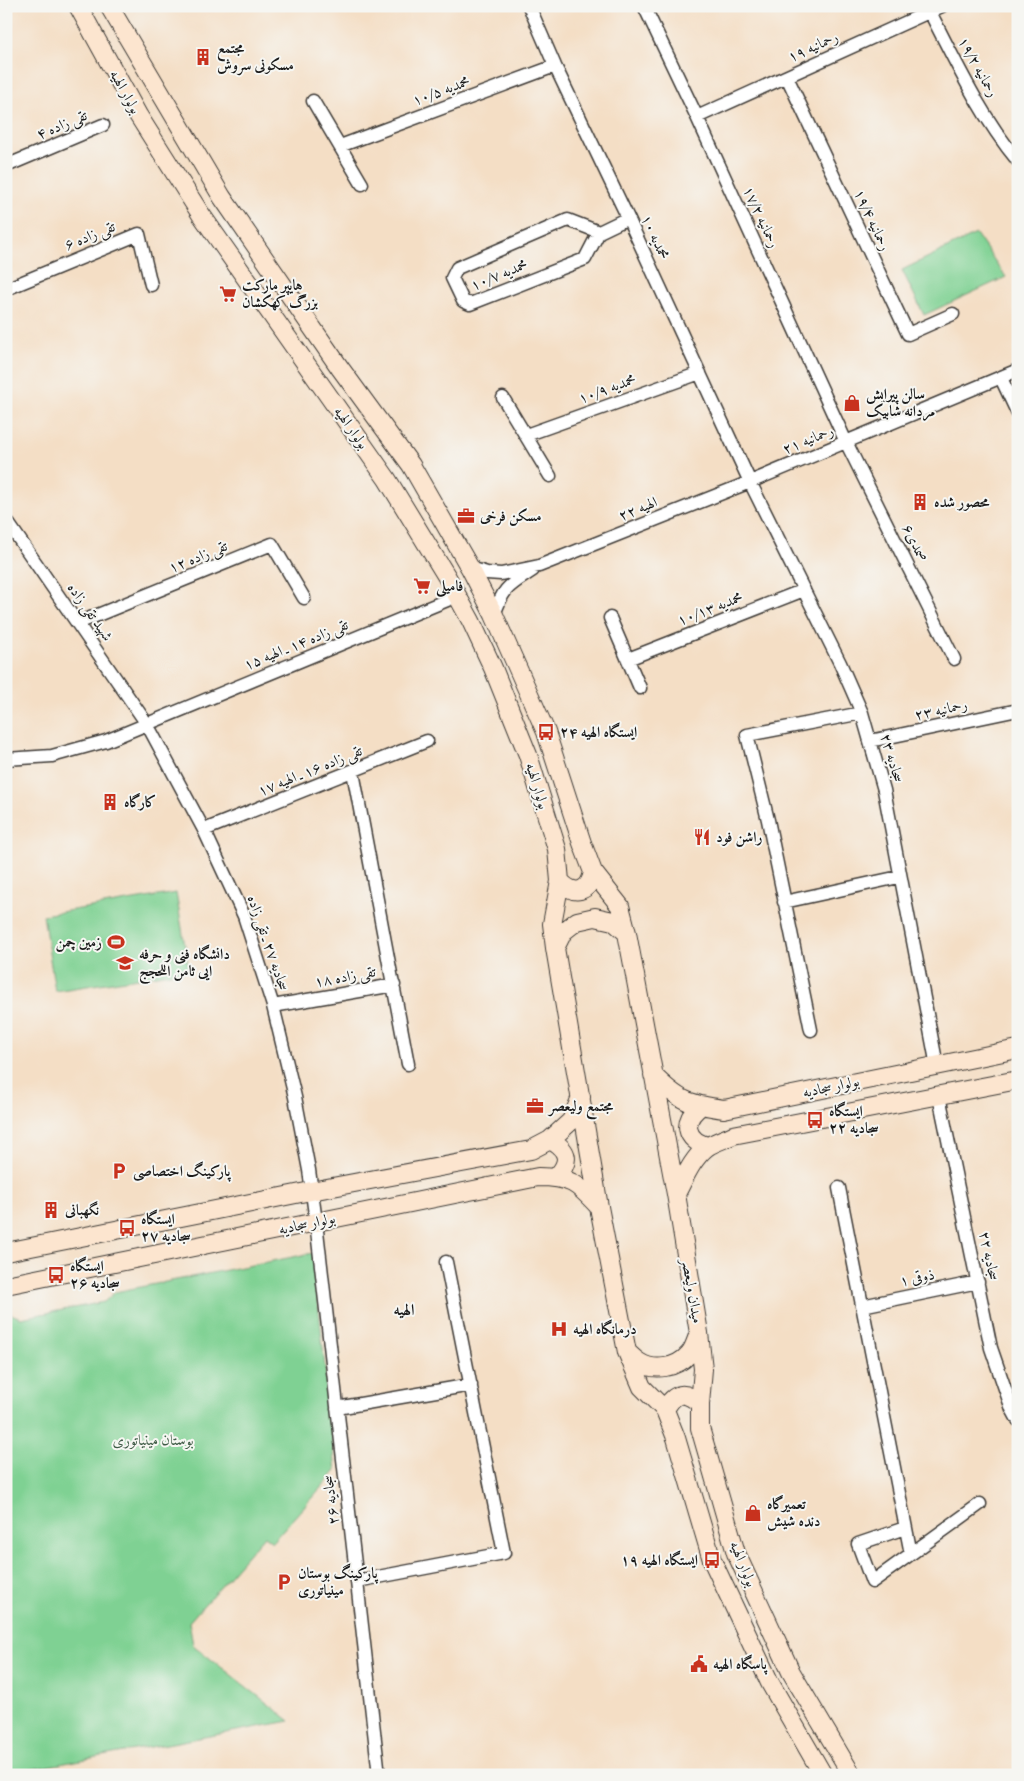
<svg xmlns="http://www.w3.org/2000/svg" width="1024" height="1781" font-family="'IM FELL Double Pica',Amiri,serif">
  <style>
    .green { fill: #7fd193; stroke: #4e7658 }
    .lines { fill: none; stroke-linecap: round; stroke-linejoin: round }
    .minor-casing { stroke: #3c3935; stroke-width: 15 }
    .secondary-casing { stroke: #3c3935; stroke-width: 20 }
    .minor { stroke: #fff; stroke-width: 12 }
    .secondary { stroke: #fce5cf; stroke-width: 18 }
    .labels { text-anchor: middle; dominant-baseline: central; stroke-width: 4; stroke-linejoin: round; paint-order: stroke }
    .street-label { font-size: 15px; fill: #1c1c1c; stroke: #f6f6f2 }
    .poi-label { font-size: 15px; font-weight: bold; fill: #1c1c1c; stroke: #f6f6f2; text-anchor: start }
    .park-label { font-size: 15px; fill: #3f5b46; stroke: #f6f6f2 }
    .neighbourhood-label { font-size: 16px; font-weight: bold; fill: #1c1c1c; stroke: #f6f6f2 }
  </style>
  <rect width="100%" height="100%" fill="#f6f6f2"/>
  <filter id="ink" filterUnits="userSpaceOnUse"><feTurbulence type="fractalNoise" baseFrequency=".02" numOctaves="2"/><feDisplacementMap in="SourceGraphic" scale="10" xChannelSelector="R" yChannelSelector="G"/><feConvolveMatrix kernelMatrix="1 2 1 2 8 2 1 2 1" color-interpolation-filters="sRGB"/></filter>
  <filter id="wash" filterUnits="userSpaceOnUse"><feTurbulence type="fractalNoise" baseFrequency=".0096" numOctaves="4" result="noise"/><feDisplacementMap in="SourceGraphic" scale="20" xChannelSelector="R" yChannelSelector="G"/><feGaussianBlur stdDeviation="1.12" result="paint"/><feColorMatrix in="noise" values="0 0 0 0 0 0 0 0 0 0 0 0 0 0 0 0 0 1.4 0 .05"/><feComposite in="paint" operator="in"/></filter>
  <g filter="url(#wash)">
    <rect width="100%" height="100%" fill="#f4dec5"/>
    <path class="green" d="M976,234L1006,277L924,315L902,270Z
      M176,893L189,970L55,991L43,915Z
      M313,1253L336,1471L272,1542L264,1536L189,1622L193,1645L290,1721L6,1774V1312L21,1318L104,1302L115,1292Z"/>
  </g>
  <g filter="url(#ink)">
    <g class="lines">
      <g class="minor-casing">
        <path id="minor" d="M529,6L555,66L628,218L750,482L840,663L862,713L884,790L937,1066
          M644,6L697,117L846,442L954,659
          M930,12C956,63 981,116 1018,161
          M787,77L908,334L953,314
          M313,101L362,184
          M697,117L942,6
          M340,146L555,66
          M6,166L103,125
          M599,232L585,259L470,304L463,301L452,278L457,268L568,220L599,232L628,218
          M6,289L139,234L151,285
          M1001,378L1018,414
          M503,398L550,476
          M526,435L700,373
          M6,520L147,724L204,830L244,916L273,1006L295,1097L309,1170L316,1222L379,1775
          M470,568L487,573L501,574L539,566L750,482L1018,370
          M494,615C504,586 509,586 533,570
          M610,618L640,688
          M78,623L272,544L304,598
          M628,659L804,590
          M870,741L1018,710
          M6,759L52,756L106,741L457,596
          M353,772L408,1064
          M204,830L427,741
          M784,902L899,877
          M273,1006L394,985
          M811,1030L768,820L747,735L862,713
          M939,1096L991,1348L1012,1409L1018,1420
          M839,1188L911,1554
          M862,1306L978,1282
          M337,1408L471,1385
          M905,1528L858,1544L872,1582L980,1504
          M357,1581L504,1553L446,1262"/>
      </g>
      <g class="secondary-casing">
        <path id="secondary" d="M78,6L138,115L200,213L387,479L447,577L471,621L493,668L528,755L557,849L560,881L552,924L555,948L599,1207L627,1352L642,1387L665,1410L676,1438L712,1560L770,1683L823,1775
          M109,6L222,197L340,368L411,465L470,568L494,615L546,732L582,843L593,872L620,906L627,933L676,1194L699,1333L703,1369L700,1404V1428L736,1553L791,1672L852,1775
          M560,881C574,896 589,893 593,872
          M555,948L563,932L577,921L595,917L613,921L627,933
          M653,1075C679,1101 688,1104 724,1109L1018,1049
          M701,1106C681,1120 685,1141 708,1146
          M550,1140C569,1150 571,1162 556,1177
          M676,1194C685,1177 692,1159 707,1147C714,1142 725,1139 733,1135L1018,1080
          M6,1252L311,1191L531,1150L550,1140L571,1121L581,1097
          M6,1285L538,1177C571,1177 577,1183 599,1207
          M627,1352C631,1355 634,1359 639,1362C654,1372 677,1368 689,1354C694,1349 696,1340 699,1333
          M665,1410C674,1392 685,1390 700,1404"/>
      </g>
      <use href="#minor" class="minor"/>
      <use href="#secondary" class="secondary"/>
    </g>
  </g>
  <defs>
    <g id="building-bare" transform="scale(1.35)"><path d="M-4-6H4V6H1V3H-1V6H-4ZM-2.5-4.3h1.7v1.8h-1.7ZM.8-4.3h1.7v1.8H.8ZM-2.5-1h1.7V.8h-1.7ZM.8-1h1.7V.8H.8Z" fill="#c8321e" stroke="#f6f6f2" stroke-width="2.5" paint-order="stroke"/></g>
    <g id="supermarket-bare" transform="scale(1.35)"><path d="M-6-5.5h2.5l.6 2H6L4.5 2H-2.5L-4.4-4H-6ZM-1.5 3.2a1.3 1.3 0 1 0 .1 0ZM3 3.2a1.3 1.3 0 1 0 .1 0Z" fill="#c8321e" stroke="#f6f6f2" stroke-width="2.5" paint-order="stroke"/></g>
    <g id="shop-bare" transform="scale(1.35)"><path d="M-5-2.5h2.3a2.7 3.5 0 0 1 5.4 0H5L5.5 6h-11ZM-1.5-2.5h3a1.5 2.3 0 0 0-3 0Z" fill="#c8321e" stroke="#f6f6f2" stroke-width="2.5" paint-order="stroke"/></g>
    <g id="office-bare" transform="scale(1.35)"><path d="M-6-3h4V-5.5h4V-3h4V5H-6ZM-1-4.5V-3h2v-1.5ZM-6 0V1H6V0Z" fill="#c8321e" stroke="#f6f6f2" stroke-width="2.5" paint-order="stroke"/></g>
    <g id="bus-bare" transform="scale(1.35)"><path d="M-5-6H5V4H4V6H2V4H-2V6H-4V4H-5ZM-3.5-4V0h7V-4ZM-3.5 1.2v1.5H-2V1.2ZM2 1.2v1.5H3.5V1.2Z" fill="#c8321e" stroke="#f6f6f2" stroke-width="2.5" paint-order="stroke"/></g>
    <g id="restaurant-bare" transform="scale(1.35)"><path d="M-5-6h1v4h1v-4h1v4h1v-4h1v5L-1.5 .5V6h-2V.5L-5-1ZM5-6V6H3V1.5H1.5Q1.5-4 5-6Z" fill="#c8321e" stroke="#f6f6f2" stroke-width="2.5" paint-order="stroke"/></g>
    <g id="stadium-bare" transform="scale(1.35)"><path d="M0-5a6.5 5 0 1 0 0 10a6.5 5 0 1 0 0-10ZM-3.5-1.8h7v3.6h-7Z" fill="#c8321e" stroke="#f6f6f2" stroke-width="2.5" paint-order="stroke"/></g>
    <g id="university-bare" transform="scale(1.35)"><path d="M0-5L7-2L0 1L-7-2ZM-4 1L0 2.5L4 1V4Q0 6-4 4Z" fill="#c8321e" stroke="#f6f6f2" stroke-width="2.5" paint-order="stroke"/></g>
    <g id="parking-bare" transform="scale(1.35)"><path d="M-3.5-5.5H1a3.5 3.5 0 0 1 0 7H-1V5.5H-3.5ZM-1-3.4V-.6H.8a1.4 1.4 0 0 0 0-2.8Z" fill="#c8321e" stroke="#f6f6f2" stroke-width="2.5" paint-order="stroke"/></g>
    <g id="hospital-bare" transform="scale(1.35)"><path d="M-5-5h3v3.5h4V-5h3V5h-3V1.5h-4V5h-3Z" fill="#c8321e" stroke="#f6f6f2" stroke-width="2.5" paint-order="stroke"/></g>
    <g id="civic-bare" transform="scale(1.35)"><path d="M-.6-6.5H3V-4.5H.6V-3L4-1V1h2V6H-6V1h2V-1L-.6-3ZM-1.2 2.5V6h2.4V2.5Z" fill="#c8321e" stroke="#f6f6f2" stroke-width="2.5" paint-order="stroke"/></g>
  </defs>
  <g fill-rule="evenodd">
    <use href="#building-bare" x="203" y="57"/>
    <use href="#supermarket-bare" x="228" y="294"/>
    <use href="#shop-bare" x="852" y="403"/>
    <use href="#building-bare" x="920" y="502"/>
    <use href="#office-bare" x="466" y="516"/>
    <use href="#supermarket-bare" x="422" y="586"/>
    <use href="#bus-bare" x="546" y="732"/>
    <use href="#building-bare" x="110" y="802"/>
    <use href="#restaurant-bare" x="702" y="837"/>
    <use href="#stadium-bare" x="116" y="942"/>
    <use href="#university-bare" x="125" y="963"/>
    <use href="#office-bare" x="535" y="1106"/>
    <use href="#bus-bare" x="815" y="1120"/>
    <use href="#parking-bare" x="119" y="1171"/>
    <use href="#building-bare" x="51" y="1210"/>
    <use href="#bus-bare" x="127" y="1228"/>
    <use href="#bus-bare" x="56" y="1275"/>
    <use href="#hospital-bare" x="559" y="1329"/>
    <use href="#shop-bare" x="753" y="1513"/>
    <use href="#bus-bare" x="712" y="1560"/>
    <use href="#parking-bare" x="284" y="1582"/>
    <use href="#civic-bare" x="699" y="1664"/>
  </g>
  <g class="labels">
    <g class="street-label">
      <text transform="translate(813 47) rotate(-24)">رحمانیه ۱۹</text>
      <text transform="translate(978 67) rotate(61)">رحمانیه ۱۹/۲</text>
      <text transform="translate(441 91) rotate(-20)">محمدیه ۱۰/۵</text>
      <text transform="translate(125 92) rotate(61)">بولوار الهیه</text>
      <text transform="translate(62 125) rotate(-23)">تقی زاده ۴</text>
      <text transform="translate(761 217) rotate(65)">رحمانیه ۱۷/۲</text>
      <text transform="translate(872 220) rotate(65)">رحمانیه ۱۹/۴</text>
      <text transform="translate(90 236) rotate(-22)">تقی زاده ۶</text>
      <text transform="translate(655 237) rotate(65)">محمدیه ۱۰</text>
      <text transform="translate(499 275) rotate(-22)">محمدیه ۱۰/۷</text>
      <text transform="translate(607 389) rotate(-20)">محمدیه ۱۰/۹</text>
      <text transform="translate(351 428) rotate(55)">بولوار الهیه</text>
      <text transform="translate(808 440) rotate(-22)">رحمانیه ۲۱</text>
      <text transform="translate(638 509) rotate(-22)">الهیه ۲۲</text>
      <text transform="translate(915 543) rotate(64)">صمدی۶</text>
      <text transform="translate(198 557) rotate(-22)">تقی زاده ۱۲</text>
      <text transform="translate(710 609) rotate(-21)">محمدیه ۱۰/۱۳</text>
      <text transform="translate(90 612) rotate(55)">شهید تقی زاده</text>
      <text transform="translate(296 645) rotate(-22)">تقی زاده ۱۴ ـ الهیه ۱۵</text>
      <text transform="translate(941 710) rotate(-12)">رحمانیه ۲۳</text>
      <text transform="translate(892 758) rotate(74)">سجادیه ۲۳</text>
      <text transform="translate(310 771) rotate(-22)">تقی زاده ۱۶ ـ الهیه ۱۷</text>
      <text transform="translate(537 786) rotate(73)">بولوار الهیه</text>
      <text transform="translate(268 943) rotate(71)">سجادیه ۲۷ ـ تقی زاده</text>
      <text transform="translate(345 977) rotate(-10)">تقی زاده ۱۸</text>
      <text transform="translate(831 1087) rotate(-12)">بولوار سجادیه</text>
      <text transform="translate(307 1224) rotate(-12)">بولوار سجادیه</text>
      <text transform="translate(989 1256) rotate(78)">سجادیه ۲۲</text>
      <text transform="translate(917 1278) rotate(-12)">ذوقی ۱</text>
      <text transform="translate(692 1291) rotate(80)">میدان ولیعصر</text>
      <text transform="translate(331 1500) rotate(-97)">سجادیه ۲۶</text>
      <text transform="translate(743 1564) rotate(68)">بولوار الهیه</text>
    </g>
    <g class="poi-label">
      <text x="217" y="48">مجتمع<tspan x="217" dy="17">مسکونی سروش</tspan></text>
      <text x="242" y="285">هایپر مارکت<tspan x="242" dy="17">بزرگ کهکشان</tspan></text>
      <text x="866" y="394">سالن پیرایش<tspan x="866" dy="17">مردانه شابیک</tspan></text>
      <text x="934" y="502">محصور شده</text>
      <text x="480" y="516">مسکن فرخی</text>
      <text x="436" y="586">فامیلی</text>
      <text x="560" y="732">ایستگاه الهیه ۲۴</text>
      <text x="124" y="802">کارگاه</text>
      <text x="716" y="837">راشن فود</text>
      <text x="102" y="942" text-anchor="end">زمین چمن</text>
      <text x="139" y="954">دانشگاه فنی و حرفه<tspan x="139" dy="17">ایی ثامن اللحجج</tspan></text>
      <text x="549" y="1106">مجتمع ولیعصر</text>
      <text x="829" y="1111">ایستگاه<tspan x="829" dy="17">سجادیه ۲۲</tspan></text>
      <text x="133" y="1171">پارکینگ اختصاصی</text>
      <text x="65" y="1210">نگهبانی</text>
      <text x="141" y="1219">ایستگاه<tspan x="141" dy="17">سجادیه ۲۷</tspan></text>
      <text x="70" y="1266">ایستگاه<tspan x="70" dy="17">سجادیه ۲۶</tspan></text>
      <text x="573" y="1329">درمانگاه الهیه</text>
      <text x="767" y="1504">تعمیرگاه<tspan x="767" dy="17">دنده شیش</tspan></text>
      <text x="698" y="1560" text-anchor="end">ایستگاه الهیه ۱۹</text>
      <text x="298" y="1573">پارکینگ بوستان<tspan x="298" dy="17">مینیاتوری</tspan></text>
      <text x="713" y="1664">پاسگاه الهیه</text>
    </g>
    <g class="park-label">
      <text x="153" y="1440">بوستان مینیاتوری</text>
    </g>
    <g class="neighbourhood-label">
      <text x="404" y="1310">الهیه</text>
    </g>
  </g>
  <rect width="1024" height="1781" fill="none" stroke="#f6f6f2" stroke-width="25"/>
</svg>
